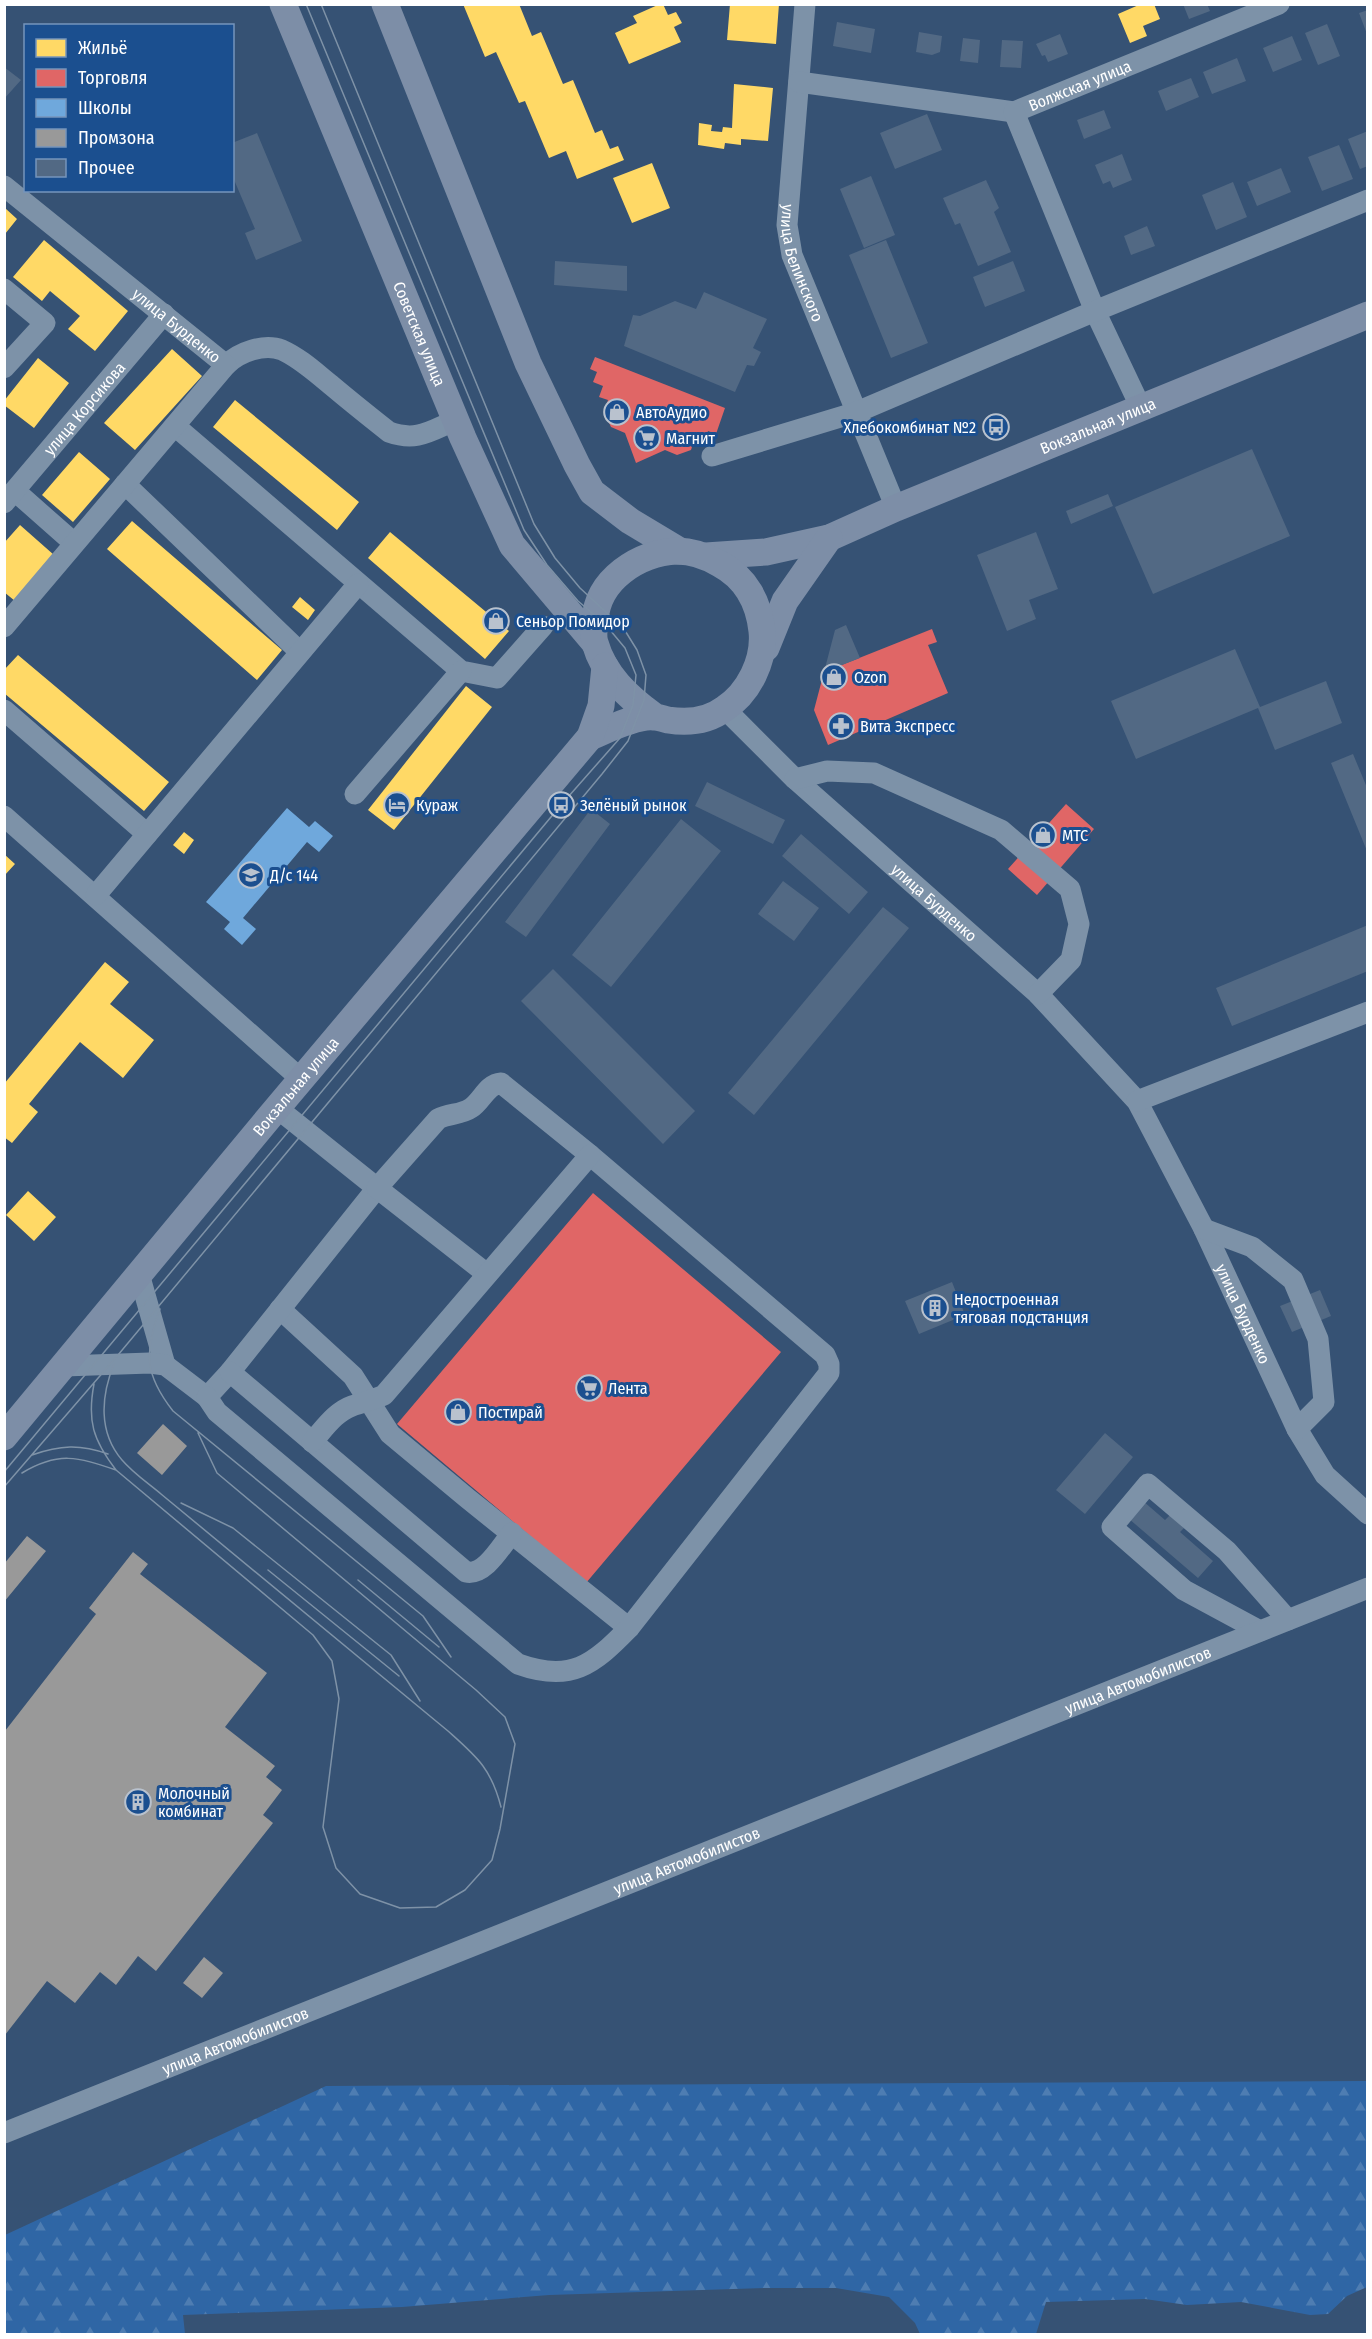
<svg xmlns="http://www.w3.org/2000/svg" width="1372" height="2339" font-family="'Fira Sans Condensed',sans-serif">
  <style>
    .forest { fill: url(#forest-firs) }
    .homes { fill: #ffd966 }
    .shops { fill: #e06666 }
    .schools { fill: #6fa8dc }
    .industry { fill: #999 }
    .building { fill: #526984 }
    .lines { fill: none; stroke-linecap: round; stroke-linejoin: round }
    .minor { stroke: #7d92a8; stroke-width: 21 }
    .major { stroke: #7d8ea7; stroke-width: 27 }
    .tram { stroke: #7e92a7; stroke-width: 1.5 }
    .labels { text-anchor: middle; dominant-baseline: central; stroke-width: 6; stroke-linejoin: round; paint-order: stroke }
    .street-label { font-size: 16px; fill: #fff; stroke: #1b4f8f }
    .poi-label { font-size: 16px; fill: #fff; stroke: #1b4f8f; text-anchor: start }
  </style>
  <defs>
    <pattern id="forest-firs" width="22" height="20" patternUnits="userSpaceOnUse" patternTransform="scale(1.5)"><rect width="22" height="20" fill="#2f66a5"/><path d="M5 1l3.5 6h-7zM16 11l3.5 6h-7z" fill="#4e7db2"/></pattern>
  </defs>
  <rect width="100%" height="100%" fill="#365274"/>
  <path class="forest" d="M1367,2081V2287L1347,2296L1328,2314L1310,2315L1241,2302L1187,2305L1145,2299L1046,2302L1036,2334H920L915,2323L889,2297L836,2288H765L549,2295L402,2307L183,2315L185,2334H5V2235L326,2086Z"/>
  <path class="homes" d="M463,4H519L532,36L541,32L563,84L573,80L595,133L602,130L610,149L618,146L624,160L577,179L566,151L549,158L525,101L519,103L496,52L485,57Z
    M660,4H663L668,15L676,12L682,23L674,27L681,42L629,64L615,33L637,23L633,16Z
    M730,4H779L776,44L727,40Z
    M1141,4H1154L1160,19L1143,26L1147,36L1130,43L1118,14Z
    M734,84L773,88L768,141L741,139V145L725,143L724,149L698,145L699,123L712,125L711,131L722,132L723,127L732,128Z
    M652,163L670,208L632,223L613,178Z
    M5,208L17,219L5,234Z
    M44,240L128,311L95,351L68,329L80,316L50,291L42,301L13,277Z
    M172,349L202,376L135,450L104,423Z
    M38,358L69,383L34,428L4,405V401Z
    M235,400L359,502L337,530L213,427Z
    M79,452L110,479L73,522L42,495Z
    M132,521L282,650L257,680L107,549Z
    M20,525L54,555L15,601L4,592V543Z
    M390,532L509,631L485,659L368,558Z
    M300,597L315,610L308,620L292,607Z
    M18,655L169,782L144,811L4,693V670Z
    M466,686L492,707L394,830L368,810Z
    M184,832L194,840L184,854L173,845Z
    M4,854L15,864L4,876Z
    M105,962L129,982L110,1004L154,1040L123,1078L80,1042L29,1104L38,1112L12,1143L4,1137V1084Z
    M28,1191L56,1217L34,1241L6,1215Z"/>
  <path class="shops" d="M595,357L725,408L716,434L708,431L704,441L695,437L691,450L677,455L665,450L636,463L625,433L611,427L604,412L608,400L599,397L603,386L593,382L597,372L590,369Z
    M932,629L937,642L928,645L948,693L828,745L814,710L824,672Z
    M1066,804L1094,829L1037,895L1008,869Z
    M593,1193L781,1352L586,1583L397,1424Z"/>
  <path class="schools" d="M287,808L309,827L315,821L333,836L319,852L307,842L243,918L256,929L242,945L224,929L230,922L206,902Z"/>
  <path class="industry" d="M163,1424L187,1446L162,1475L137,1453Z
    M27,1536L46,1551L4,1602V1564Z
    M133,1552L148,1564L140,1574L267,1673L225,1727L275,1766L266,1777L282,1790L263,1815L273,1823L156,1971L138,1956L116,1985L100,1972L75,2003L47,1981L5,2035V1731L96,1614L89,1608Z
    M204,1957L223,1973L202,1998L183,1983Z"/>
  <path class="building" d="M1183,4H1207L1210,11L1189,19Z
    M1368,10V34H1367L1359,13Z
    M837,22L875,29L871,53L833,46Z
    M1327,24L1340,56L1318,65L1305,33Z
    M919,32L942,36L940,52L932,55L916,52Z
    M1060,34L1068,54L1048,62L1045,55L1042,56L1036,44Z
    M1292,36L1302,60L1273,72L1263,48Z
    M963,38L980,40L978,63L960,61Z
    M1002,40L1023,41L1021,68L1000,67Z
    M1237,58L1246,81L1212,94L1203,72Z
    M4,67L21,80L4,99Z
    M1191,78L1199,97L1166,111L1158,91Z
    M1104,110L1111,128L1084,139L1077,120Z
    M927,114L942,150L895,169L880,133Z
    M1368,131V166L1360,169L1348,139Z
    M257,133L302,241L256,260L245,233L255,229L232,175V143Z
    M1339,145L1353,179L1322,191L1308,157Z
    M1122,154L1132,180L1113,188L1110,181L1103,184L1095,165Z
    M1281,168L1291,192L1257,206L1247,182Z
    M871,176L895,235L864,248L840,189Z
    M986,180L999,208L994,212L1011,252L978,266L960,223L955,225L943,198Z
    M1233,182L1247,217L1216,230L1202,195Z
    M1147,226L1155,246L1131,255L1124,236Z
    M886,240L928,343L891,358L849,255Z
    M555,261L627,266V291L554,285Z
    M1013,261L1025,291L985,307L973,277Z
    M704,292L767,319L753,348L761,352L754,366L747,365L735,392L624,346L633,315L640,316L675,301L696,309Z
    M1252,449L1290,536L1153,594L1115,507Z
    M1108,494L1113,506L1071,524L1066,511Z
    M1036,532L1058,589L1029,600L1036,619L1007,631L977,555Z
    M846,625L860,658L824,672L835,630Z
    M1235,649L1260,707L1326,681L1342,723L1275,750L1258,708L1136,759L1111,701Z
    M1353,754L1368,790L1367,851L1331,763Z
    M707,782L785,820L773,844L695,806Z
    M591,809L610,824L526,937L505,922Z
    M681,819L721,851L611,987L572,955Z
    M801,834L868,892L849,914L782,856Z
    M783,881L819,908L794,941L758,914Z
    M883,907L909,928L754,1115L728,1093Z
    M1368,925V971L1232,1026L1216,988Z
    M553,969L695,1111L663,1144L521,1001Z
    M952,1282L965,1315L919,1334L905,1301Z
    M1320,1290L1331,1316L1292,1332L1280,1306Z
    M1105,1433L1133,1457L1085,1514L1056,1490Z
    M1143,1501L1165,1520L1170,1515L1184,1528L1180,1532L1213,1561L1198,1578L1128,1518Z"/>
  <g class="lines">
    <g class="minor">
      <path id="s1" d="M805,4L787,225L792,255L896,508"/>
      <path id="s2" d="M799,82L1014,112L1279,4"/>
      <path d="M1014,112L1095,311L1141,408"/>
      <path id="s3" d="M4,186L226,365C239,352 264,343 282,350C300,358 316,373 331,385C350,401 370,417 389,432C417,442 430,431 456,420"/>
      <path d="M4,289L45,323L4,368"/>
      <path d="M175,426L461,671L497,678L543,626"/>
      <path d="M712,456L857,412L1095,311L1368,200"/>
      <path d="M125,484L300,652"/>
      <path d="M15,491L74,543"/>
      <path id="s4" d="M4,503L164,314"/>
      <path d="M4,627L226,365"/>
      <path id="s5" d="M725,709L795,779L1038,994L1137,1101L1204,1229L1297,1429L1325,1475L1368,1514"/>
      <path d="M4,710L147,834"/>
      <path d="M795,779L827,771L874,773L1001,830L1070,889L1079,924L1071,960L1038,994"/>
      <path d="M355,794L461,671"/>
      <path d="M4,816L301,1079"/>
      <path d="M96,895L358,584"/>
      <path d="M1137,1101L1368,1012"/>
      <path d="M1204,1229L1252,1247L1293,1280L1318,1339L1324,1402L1297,1429"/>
      <path d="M139,1274L165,1365"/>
      <path d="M280,1309L353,1376L390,1434L467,1498L629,1628"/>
      <path d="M64,1366L150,1363L165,1365L207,1397L230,1372L377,1188L277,1108"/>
      <path d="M230,1372L466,1572C485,1576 501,1546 512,1533"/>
      <path d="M207,1397L217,1412L518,1664C571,1683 593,1665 629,1628L829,1373V1364L825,1355L590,1155L501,1083C487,1084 482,1101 471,1108C461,1115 449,1113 438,1119L377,1188L487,1274"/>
      <path d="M312,1442C324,1429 335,1412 352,1406C363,1402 373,1400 384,1395L590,1155"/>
      <path d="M1260,1631L1184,1590L1112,1527L1148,1484L1227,1551L1288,1620"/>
      <path id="s6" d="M4,2133L1368,1588"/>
    </g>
    <g class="major">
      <path id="s7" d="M283,4L463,438L512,545L594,642"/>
      <path d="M385,4L528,363L577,465L592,492L630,521L680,551"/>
      <path id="s8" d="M706,556L766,552L829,538L896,508L1368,315"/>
      <path d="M766,648L785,601L829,538"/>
      <path d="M590,737C607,730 636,715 654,717C659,717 663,719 668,720C687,723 708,721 724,709C749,693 765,660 762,631C759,603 746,578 720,564C708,557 692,551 677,551C639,553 597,579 595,621C594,628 593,637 595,643C604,675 628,697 654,716"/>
      <path id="s9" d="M4,1437L277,1108L590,737L601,706L605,666"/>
    </g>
    <path class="tram" d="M160,1309C144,1352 144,1374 173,1411L423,1616L451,1657
      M114,1364C101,1396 98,1432 122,1460C133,1473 148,1483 161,1494L448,1731C477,1757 491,1768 501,1807
      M94,1384C87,1421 93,1440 116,1470L313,1635L332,1661L339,1699L323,1827L336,1868L360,1894L400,1908L436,1907L465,1890L492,1860L500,1829L515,1744L505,1717L476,1690L217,1473L198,1433
      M32,1455C60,1445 80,1444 108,1454
      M4,1472L561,805L620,738L633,705L636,675L625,648L605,624L578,601L547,565L524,530L306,4
      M22,1473C59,1451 77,1457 116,1470
      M4,1487L118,1355L602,774L628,741L644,700L646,675L637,650L624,629L580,588L555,558L534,524L321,4
      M181,1503L233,1528L391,1655L420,1701
      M268,1570L399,1676
      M358,1580L439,1647"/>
  </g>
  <defs>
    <g id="shop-ring" transform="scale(1.35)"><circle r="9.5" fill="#1b4f8f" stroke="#b9c2ce" stroke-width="1.5"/><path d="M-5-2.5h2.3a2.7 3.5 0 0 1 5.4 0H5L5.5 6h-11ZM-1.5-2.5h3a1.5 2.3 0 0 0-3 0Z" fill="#b9c2ce"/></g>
    <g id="bus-ring" transform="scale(1.35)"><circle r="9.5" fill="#1b4f8f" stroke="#b9c2ce" stroke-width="1.5"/><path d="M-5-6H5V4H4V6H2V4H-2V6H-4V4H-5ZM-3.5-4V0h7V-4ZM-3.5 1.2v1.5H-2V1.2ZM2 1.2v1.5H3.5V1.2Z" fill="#b9c2ce"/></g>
    <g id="supermarket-ring" transform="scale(1.35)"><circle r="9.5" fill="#1b4f8f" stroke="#b9c2ce" stroke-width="1.5"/><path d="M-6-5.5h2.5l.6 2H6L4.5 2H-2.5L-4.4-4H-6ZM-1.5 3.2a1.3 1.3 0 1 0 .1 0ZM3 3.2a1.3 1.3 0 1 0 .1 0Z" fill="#b9c2ce"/></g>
    <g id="pharmacy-ring" transform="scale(1.35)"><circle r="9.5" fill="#1b4f8f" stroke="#b9c2ce" stroke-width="1.5"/><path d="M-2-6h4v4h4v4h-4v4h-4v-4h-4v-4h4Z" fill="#b9c2ce"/></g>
    <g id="hotel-ring" transform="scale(1.35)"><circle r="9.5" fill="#1b4f8f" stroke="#b9c2ce" stroke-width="1.5"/><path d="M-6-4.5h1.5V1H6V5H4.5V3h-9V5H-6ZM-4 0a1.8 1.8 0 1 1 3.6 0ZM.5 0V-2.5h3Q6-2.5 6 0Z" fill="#b9c2ce"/></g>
    <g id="school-ring" transform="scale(1.35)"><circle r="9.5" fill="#1b4f8f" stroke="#b9c2ce" stroke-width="1.5"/><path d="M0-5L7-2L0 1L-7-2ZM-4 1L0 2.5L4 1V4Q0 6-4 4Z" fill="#b9c2ce"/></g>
    <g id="building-ring" transform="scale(1.35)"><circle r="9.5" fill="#1b4f8f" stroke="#b9c2ce" stroke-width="1.5"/><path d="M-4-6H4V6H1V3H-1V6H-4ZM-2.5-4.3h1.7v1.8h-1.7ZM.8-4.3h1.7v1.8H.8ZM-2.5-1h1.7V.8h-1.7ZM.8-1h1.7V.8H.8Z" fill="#b9c2ce"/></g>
  </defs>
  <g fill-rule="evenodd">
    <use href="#shop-ring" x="617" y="412"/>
    <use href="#bus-ring" x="996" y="427"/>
    <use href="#supermarket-ring" x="647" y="438"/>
    <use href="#shop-ring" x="496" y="621"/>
    <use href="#shop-ring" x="834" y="677"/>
    <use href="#pharmacy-ring" x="841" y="726"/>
    <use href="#hotel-ring" x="397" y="805"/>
    <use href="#bus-ring" x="561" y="805"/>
    <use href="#shop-ring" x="1043" y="835"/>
    <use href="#school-ring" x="251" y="875"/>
    <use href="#building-ring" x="935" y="1308"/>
    <use href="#supermarket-ring" x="589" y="1388"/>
    <use href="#shop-ring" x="458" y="1412"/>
    <use href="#building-ring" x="138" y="1802"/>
  </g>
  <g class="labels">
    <g class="street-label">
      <text stroke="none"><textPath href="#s2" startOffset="288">Волжская улица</textPath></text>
      <text stroke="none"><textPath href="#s1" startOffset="262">улица Белинского</textPath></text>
      <text stroke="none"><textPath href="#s3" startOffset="222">улица Бурденко</textPath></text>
      <text stroke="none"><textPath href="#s7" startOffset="357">Советская улица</textPath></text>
      <text stroke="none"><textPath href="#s4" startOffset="124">улица Корсикова</textPath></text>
      <text stroke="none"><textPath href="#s8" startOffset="416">Вокзальная улица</textPath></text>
      <text stroke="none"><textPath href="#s5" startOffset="285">улица Бурденко</textPath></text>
      <text stroke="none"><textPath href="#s9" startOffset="456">Вокзальная улица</textPath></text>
      <text stroke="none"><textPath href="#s5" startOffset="807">улица Бурденко</textPath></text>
      <text stroke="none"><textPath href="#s6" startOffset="1221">улица Автомобилистов</textPath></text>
      <text stroke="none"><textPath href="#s6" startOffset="735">улица Автомобилистов</textPath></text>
      <text stroke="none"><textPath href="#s6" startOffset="249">улица Автомобилистов</textPath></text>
    </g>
    <g class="poi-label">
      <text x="636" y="412">АвтоАудио</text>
      <text x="976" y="427" text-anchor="end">Хлебокомбинат №2</text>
      <text x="666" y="438">Магнит</text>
      <text x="516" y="621">Сеньор Помидор</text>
      <text x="854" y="677">Ozon</text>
      <text x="860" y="726">Вита Экспресс</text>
      <text x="416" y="805">Кураж</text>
      <text x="580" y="805">Зелёный рынок</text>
      <text x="1062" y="835">МТС</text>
      <text x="270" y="875">Д/с 144</text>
      <text x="954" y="1299">Недостроенная<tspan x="954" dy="18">тяговая подстанция</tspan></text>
      <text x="608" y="1388">Лента</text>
      <text x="478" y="1412">Постирай</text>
      <text x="158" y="1793">Молочный<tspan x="158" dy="18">комбинат</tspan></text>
    </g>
  </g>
  <rect width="1372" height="2339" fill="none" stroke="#ffffff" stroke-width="12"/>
  <rect x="24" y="24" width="210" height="168" fill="#1b4f8f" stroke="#7695bc" stroke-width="1.5"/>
  <rect x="36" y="39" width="30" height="18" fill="#ffd966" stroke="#7695bc" stroke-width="1.5"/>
  <text x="78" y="54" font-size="18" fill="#ffffff">Жильё</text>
  <rect x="36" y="69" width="30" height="18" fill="#e06666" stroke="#7695bc" stroke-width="1.5"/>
  <text x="78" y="84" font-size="18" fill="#ffffff">Торговля</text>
  <rect x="36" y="99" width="30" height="18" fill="#6fa8dc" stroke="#7695bc" stroke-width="1.5"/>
  <text x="78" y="114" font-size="18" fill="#ffffff">Школы</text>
  <rect x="36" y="129" width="30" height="18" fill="#999999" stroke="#7695bc" stroke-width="1.5"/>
  <text x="78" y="144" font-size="18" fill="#ffffff">Промзона</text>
  <rect x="36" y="159" width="30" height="18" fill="#526984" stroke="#7695bc" stroke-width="1.5"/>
  <text x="78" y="174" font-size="18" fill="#ffffff">Прочее</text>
</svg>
